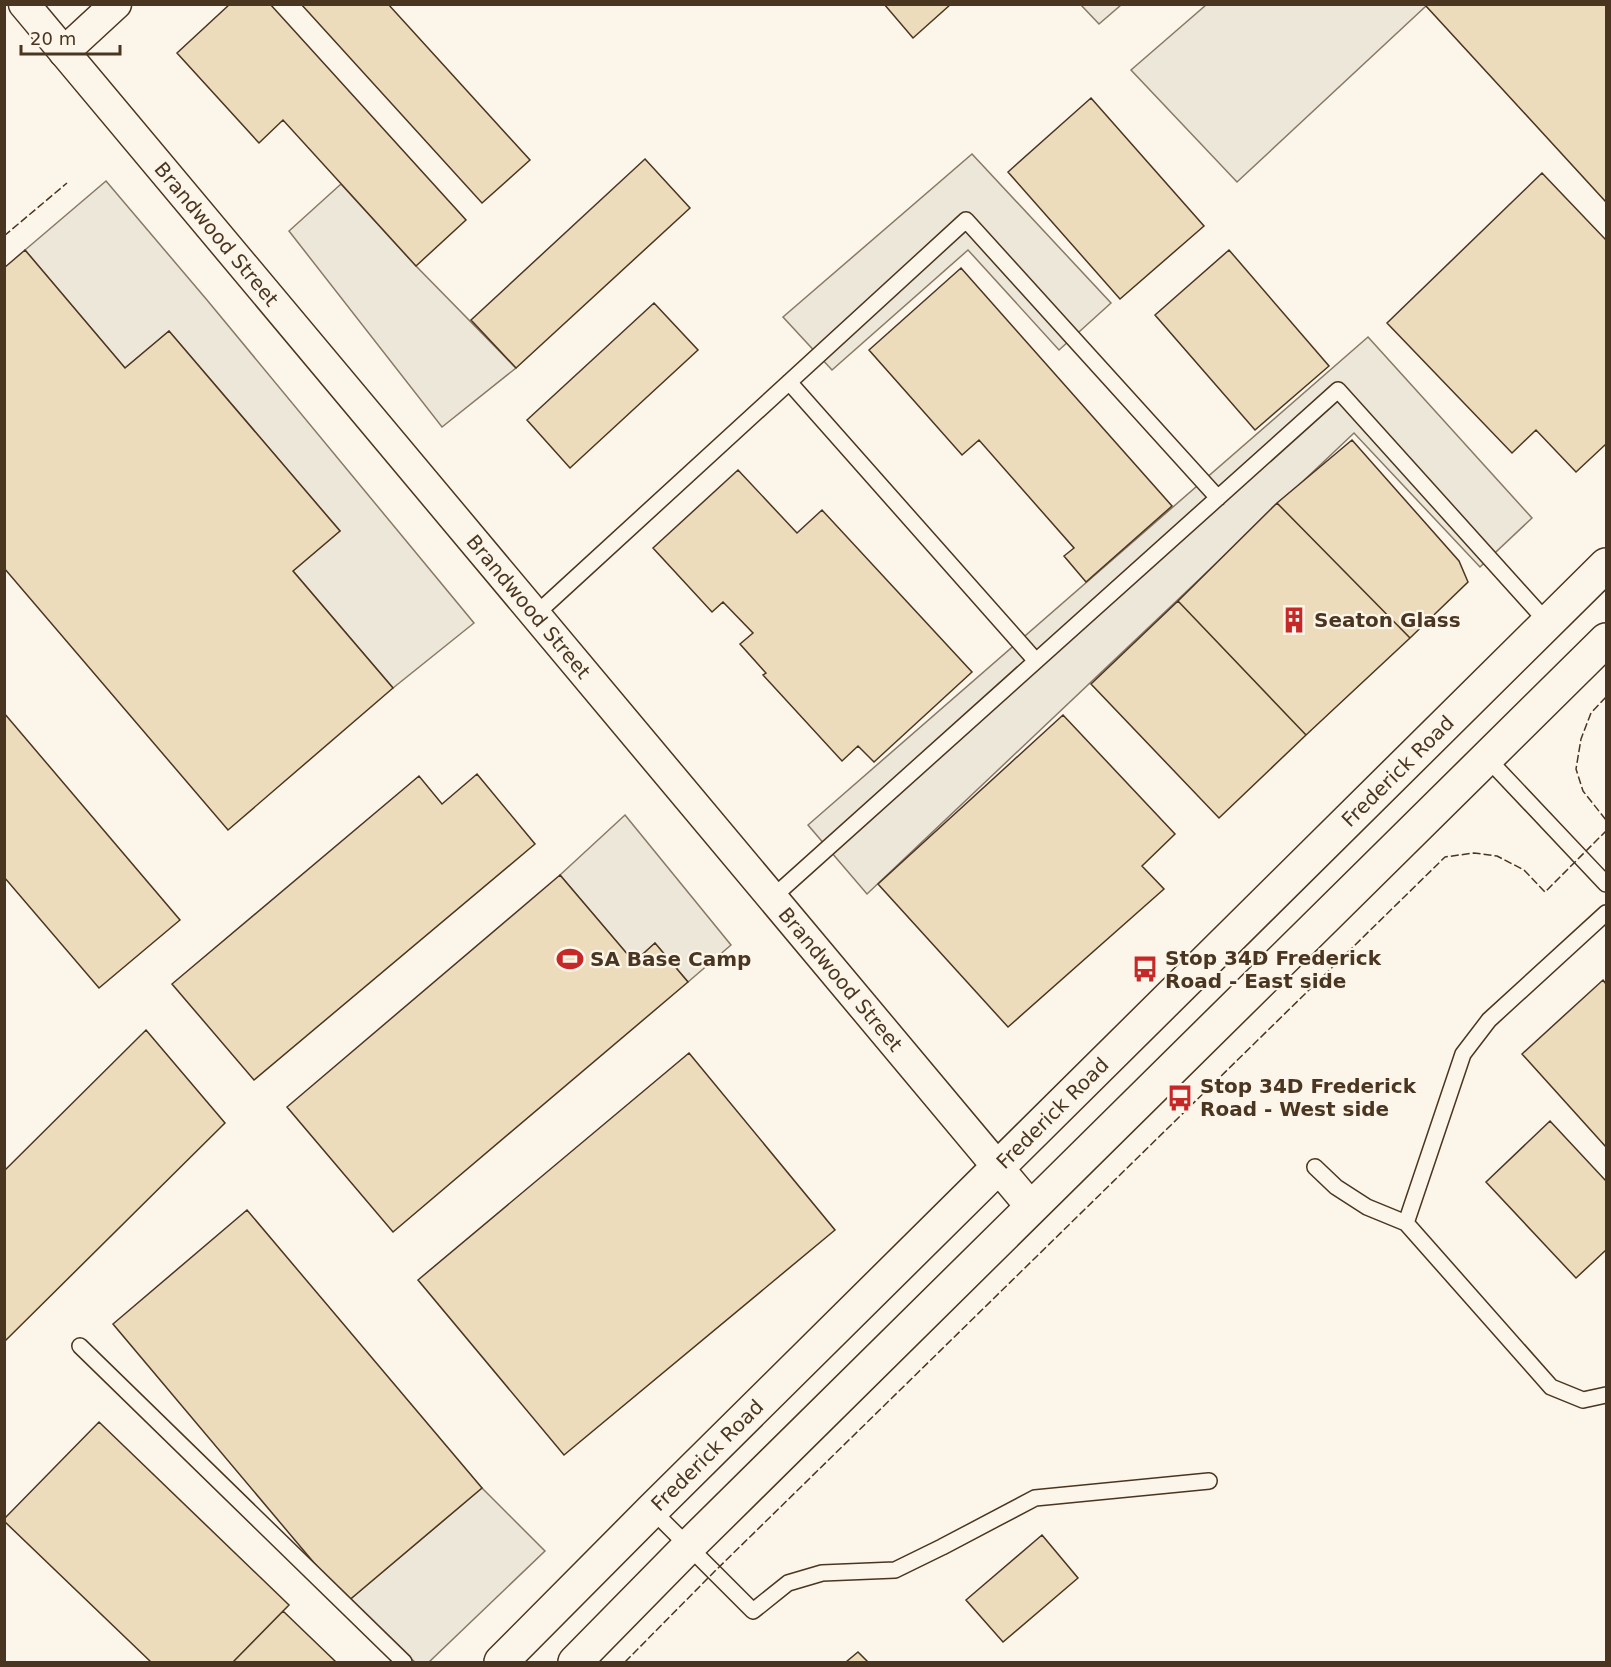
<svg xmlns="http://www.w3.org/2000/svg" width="1611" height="1667" font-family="'DejaVu Sans',sans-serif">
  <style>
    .parking { fill: #ede7d9; stroke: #887966; stroke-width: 1.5 }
    .building { fill: #ecdcbc; stroke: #4a3520; stroke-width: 1.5 }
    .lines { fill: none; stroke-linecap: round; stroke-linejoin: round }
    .lane-casing { stroke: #4a3520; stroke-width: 18 }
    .street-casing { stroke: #4a3520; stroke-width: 33 }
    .secondary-casing { stroke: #4a3520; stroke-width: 36 }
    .lane { stroke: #fbf6e9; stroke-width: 15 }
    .street { stroke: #fbf6e9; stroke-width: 30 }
    .secondary { stroke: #fbf6e9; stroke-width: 33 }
    .fence { stroke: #4a3520; stroke-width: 1.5; stroke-dasharray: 8 3; stroke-linecap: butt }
    .labels { text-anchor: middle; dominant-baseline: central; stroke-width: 4.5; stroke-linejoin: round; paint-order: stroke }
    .street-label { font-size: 20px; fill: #4a3520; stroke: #fbf6e9 }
    .poi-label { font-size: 20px; font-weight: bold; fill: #4a3520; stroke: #fbf6e9; text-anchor: start }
  </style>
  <rect width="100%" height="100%" fill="#fbf6e9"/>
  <path class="parking" d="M1424,4L1426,6L1237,182L1131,70L1206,5Z
    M1081,5H1121L1099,24Z
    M972,154L1111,303L1059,350L968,250L832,370L783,317Z
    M106,181L207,300L474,623L393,688L293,571L340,531L169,331L125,368L25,250Z
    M341,184L416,266L516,368L442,427L289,231Z
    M1368,337L1532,518L1480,567L1354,433L867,894L808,825Z
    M625,815L731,945L688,982L655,943L634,962L560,875Z
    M482,1488L545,1551L429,1662H415L347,1602Z"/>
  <path class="building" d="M230,4H270L466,220L416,266L283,120L259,143L177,53Z
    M301,4H388L530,160L482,203Z
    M884,4H951L913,38Z
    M1425,4H1606V202L1426,6Z
    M1091,98L1204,226L1120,299L1008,172Z
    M645,159L690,208L516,368L471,320Z
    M1542,173L1606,240V444L1576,472L1536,430L1512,453L1387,323Z
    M25,250L125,368L169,331L340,531L293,571L393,688L228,830L4,568V268Z
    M1229,250L1329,366L1255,430L1155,315Z
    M961,268L1172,506L1086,582L1064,556L1074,548L979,440L962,455L869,350Z
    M654,303L698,350L570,468L527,420Z
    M1352,440L1459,561L1468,582L1410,638L1277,503Z
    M738,470L797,533L822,510L972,672L874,762L858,746L842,761L763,675L766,673L740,644L753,633L723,602L712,612L653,548Z
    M1277,503L1410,638L1306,735L1178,601Z
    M1178,601L1306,735L1219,818L1091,684Z
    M4,713L180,920L99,988L4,877Z
    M1063,715L1175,834L1142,866L1164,889L1008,1027L878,884Z
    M477,774L535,844L254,1080L172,984L419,776L442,804Z
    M560,875L634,962L655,943L688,982L393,1232L287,1107Z
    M1603,980L1606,984V1147L1522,1054Z
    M146,1030L225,1123L4,1342V1171Z
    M689,1053L835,1230L564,1455L418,1280Z
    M1550,1121L1606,1181V1250L1576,1278L1486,1182Z
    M247,1210L482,1488L347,1602L113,1324Z
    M99,1422L289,1605L233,1662H151L4,1521V1519Z
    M1042,1535L1078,1578L1003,1642L966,1600Z
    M283,1611L336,1662H233Z
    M858,1652L868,1662H846Z"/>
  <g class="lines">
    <g class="lane-casing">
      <path id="lane" d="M789,382L1036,661
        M535,615L966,220L1218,498
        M1487,758L1606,884
        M772,898L1338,390L1548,623
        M1606,913L1489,1020L1463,1054L1406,1223L1551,1387L1583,1400L1606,1395
        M1315,1167L1336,1187L1367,1207L1406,1223
        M80,1346L404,1662
        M652,1510L753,1611L788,1583L822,1573L895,1570L942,1547L1035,1498L1209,1481"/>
    </g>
    <g class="street-casing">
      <g id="street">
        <path id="s1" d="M24,4L1032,1208"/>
        <path d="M64,52L116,4"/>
      </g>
    </g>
    <g class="secondary-casing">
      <g id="secondary">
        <path id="s2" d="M501,1662L652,1510L1606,565"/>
        <path d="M575,1662L688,1547L1606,640"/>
      </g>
    </g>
    <use href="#lane" class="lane"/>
    <use href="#street" class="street"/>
    <use href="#secondary" class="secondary"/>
    <path class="fence" d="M4,236L67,183
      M1606,697L1591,713L1581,739L1576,769L1583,791L1606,820
      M625,1662L714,1572L1445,857L1474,853L1497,856L1524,870L1545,892L1606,831"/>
  </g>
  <defs>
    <g id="building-bare" transform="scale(2.07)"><path d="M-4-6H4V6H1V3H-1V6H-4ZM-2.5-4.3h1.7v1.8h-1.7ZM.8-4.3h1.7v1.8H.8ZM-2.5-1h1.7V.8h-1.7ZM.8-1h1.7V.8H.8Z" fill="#c62828" stroke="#fbf6e9" stroke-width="2.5" paint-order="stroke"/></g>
    <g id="stadium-bare" transform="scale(2.07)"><path d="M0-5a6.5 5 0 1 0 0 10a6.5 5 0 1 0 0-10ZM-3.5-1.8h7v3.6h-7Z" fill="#c62828" stroke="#fbf6e9" stroke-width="2.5" paint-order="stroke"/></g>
    <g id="bus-bare" transform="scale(2.07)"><path d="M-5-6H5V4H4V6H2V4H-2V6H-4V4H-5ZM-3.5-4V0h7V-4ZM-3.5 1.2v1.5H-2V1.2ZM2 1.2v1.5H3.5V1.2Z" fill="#c62828" stroke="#fbf6e9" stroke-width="2.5" paint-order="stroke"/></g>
  </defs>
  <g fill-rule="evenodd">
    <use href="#building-bare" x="1294" y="620"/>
    <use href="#stadium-bare" x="570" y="959"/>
    <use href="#bus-bare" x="1145" y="969"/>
    <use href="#bus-bare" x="1180" y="1098"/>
  </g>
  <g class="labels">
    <g class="street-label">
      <text stroke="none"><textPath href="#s1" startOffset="300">Brandwood Street</textPath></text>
      <text stroke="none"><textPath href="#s1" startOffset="786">Brandwood Street</textPath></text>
      <text stroke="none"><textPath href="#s2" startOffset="1264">Frederick Road</textPath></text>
      <text stroke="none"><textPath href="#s1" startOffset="1272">Brandwood Street</textPath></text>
      <text stroke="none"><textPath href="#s2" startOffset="778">Frederick Road</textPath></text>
      <text stroke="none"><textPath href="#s2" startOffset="292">Frederick Road</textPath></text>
    </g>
    <g class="poi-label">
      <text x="1314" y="620">Seaton Glass</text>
      <text x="1165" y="958">Stop 34D Frederick<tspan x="1165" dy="23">Road - East side</tspan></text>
      <text x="590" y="959">SA Base Camp</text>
      <text x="1200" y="1086">Stop 34D Frederick<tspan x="1200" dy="23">Road - West side</tspan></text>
    </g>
  </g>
  <rect width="1611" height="1667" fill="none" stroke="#4a3520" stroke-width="12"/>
  <path d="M21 45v9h99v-9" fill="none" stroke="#4a3520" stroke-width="3"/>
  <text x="30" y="45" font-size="18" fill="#4a3520" stroke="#fbf6e9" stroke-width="4.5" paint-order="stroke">20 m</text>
</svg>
